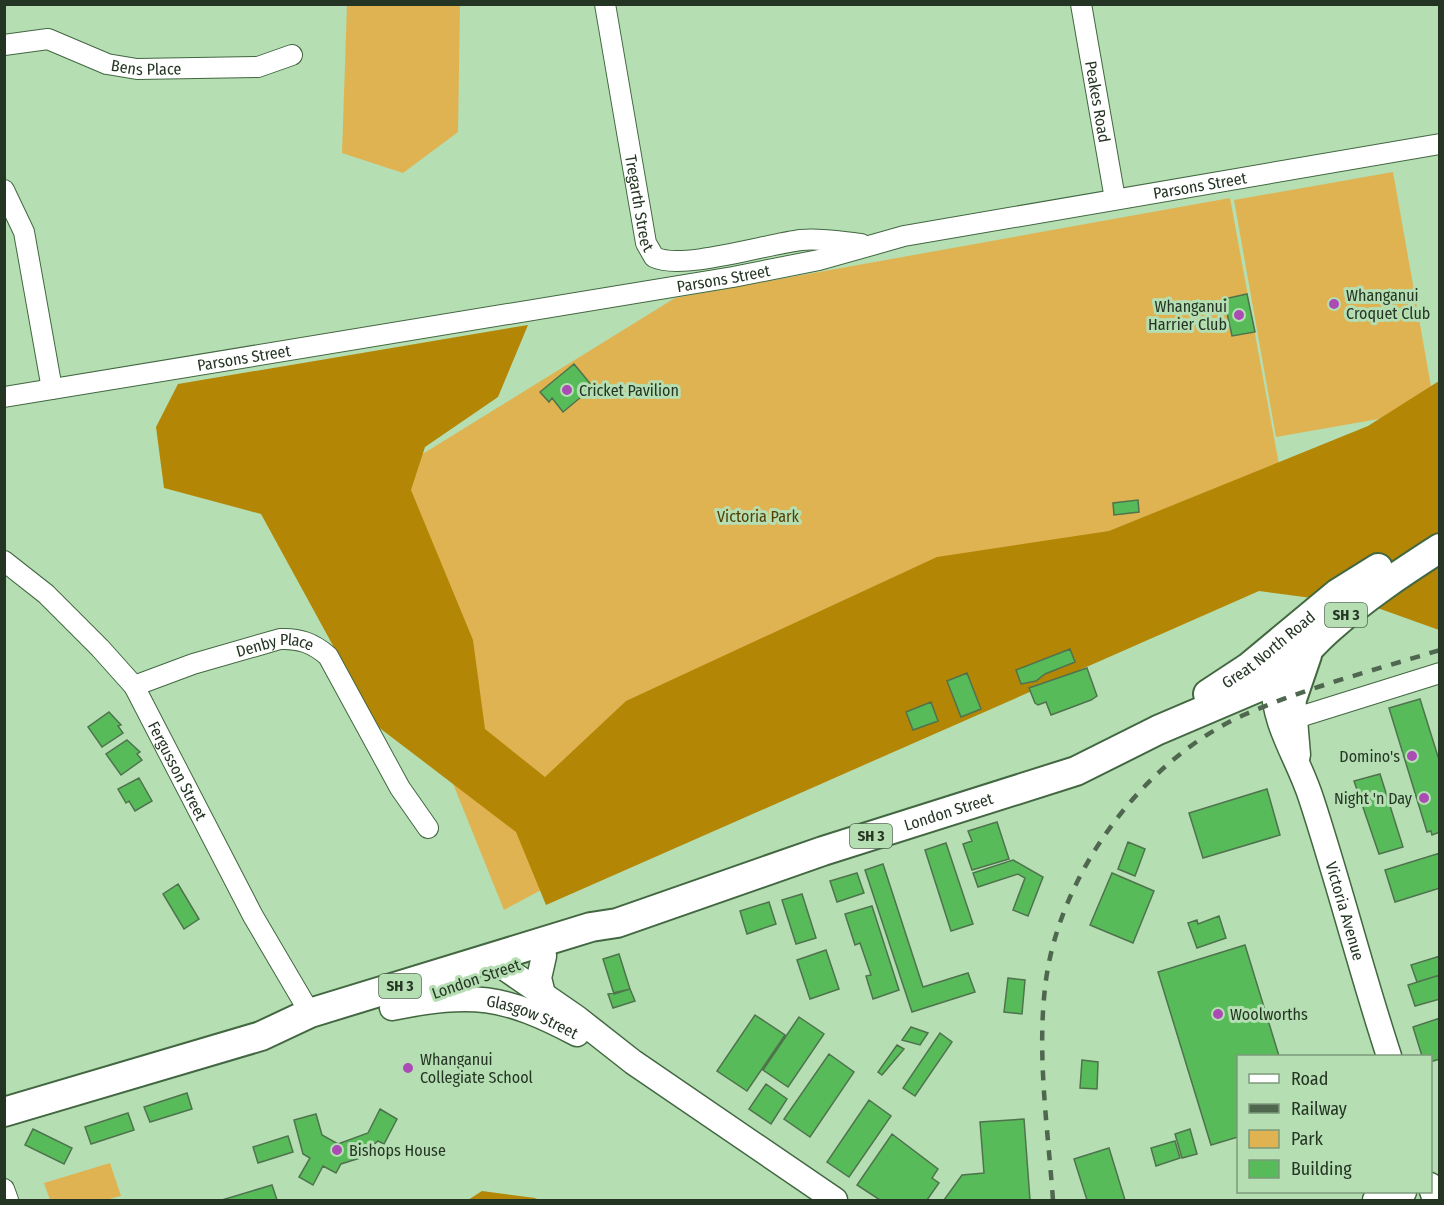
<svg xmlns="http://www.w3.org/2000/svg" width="1444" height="1205" font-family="'Fira Sans Condensed',sans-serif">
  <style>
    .green { fill: #e0b352 }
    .forest { fill: #b48605 }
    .building { fill: #58bb5a; stroke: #4e734d; stroke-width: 1.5 }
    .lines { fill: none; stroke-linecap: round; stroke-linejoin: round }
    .minor-casing { stroke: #426741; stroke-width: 22 }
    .major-casing { stroke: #426741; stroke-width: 27 }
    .highway-casing { stroke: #426741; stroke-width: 32 }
    .minor { stroke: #fff; stroke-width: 20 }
    .major { stroke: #fff; stroke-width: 24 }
    .highway { stroke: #fff; stroke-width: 28 }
    .rail { stroke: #4f674e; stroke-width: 4.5; stroke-dasharray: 10 10; stroke-linecap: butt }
    .poi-dot { fill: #ab4cb5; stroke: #b5deb3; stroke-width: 2 }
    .labels { text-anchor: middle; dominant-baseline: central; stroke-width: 6; stroke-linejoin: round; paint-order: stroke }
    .shield { fill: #b5deb3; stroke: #50684f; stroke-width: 1.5 }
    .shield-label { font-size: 15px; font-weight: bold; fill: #253524 }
    .street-label { font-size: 16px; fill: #253524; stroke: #b5deb3 }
    .poi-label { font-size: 16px; fill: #253524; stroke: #b5deb3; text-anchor: start }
    .park-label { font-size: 16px; fill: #563e01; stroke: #b5deb3 }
  </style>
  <rect width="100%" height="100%" fill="#b5deb3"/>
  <path class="green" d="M347,5H460L458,132L403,173L342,153Z
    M1393,172L1435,409L1276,437L1234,200Z
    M1230,198L1282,481L794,754L504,910L382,608L408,463L675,298Z
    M110,1163L121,1196L105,1200H50L44,1183Z"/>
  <path class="forest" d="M528,325L498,397L425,447L411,490L473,640L485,729L545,777L626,701L937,557L1109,531L1368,426L1439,381V630L1372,606L1259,591L546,905L516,832L377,726L261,514L164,488L156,427L178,384Z
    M482,1191L535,1198L539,1200H468Z"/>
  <path class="building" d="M1247,294L1255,332L1232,336L1224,299Z
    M574,364L593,387L563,412L552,398L549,402L540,392Z
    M1138,500L1139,512L1114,515L1113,503Z
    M1070,649L1075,662L1045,674L1036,681L1021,684L1016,670Z
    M1087,668L1097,696L1091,700L1051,715L1046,702L1038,705L1035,703L1029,688Z
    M967,673L981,709L961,717L947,681Z
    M1420,699L1440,763V832L1432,835L1431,831L1427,832L1389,708Z
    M931,702L938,721L913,730L906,712Z
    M109,712L121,725L118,726L123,733L102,747L88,727Z
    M127,740L140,752L137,754L142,760L121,775L106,754Z
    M1380,774L1403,847L1379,854L1354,781Z
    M139,778L152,801L135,811L129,801L126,803L118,789Z
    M1267,789L1280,835L1203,858L1189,813Z
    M997,822L1009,859L972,870L963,844L972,841L968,831Z
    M1128,842L1145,849L1135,876L1118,869Z
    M946,843L973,924L951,931L925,850Z
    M1440,853V888L1395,902L1385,870Z
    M1013,860L1043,877L1028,916L1013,910L1025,878L1018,874L978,887L973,873Z
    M883,864L923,987L968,973L975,992L912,1012L865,870Z
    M857,873L864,893L837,902L830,881Z
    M1112,873L1154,891L1133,943L1090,925Z
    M178,884L199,919L184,929L163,894Z
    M802,894L816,938L796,944L782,900Z
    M769,902L776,924L747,934L740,911Z
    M872,906L899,990L873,999L866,976L871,975L860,943L855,945L845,914Z
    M1219,916L1226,938L1197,948L1188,923L1197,920L1198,924Z
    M1245,945L1279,1056H1238V1137L1211,1145L1158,972Z
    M826,950L839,989L810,999L797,960Z
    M619,954L630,989L614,994L603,959Z
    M1440,956V975L1417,982L1411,965Z
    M1440,975V999L1415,1006L1408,985Z
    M1008,978L1025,980L1022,1014L1004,1012Z
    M630,989L635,1001L613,1008L608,994Z
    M755,1015L785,1035L747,1091L717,1071Z
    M799,1017L824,1034L788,1087L763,1070Z
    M1440,1018V1059L1430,1062V1056H1422L1413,1027Z
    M911,1027L928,1033L920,1045L902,1040Z
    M940,1033L952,1042L915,1096L903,1088Z
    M897,1045L904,1049L882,1075L878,1072Z
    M829,1054L854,1072L810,1137L784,1119Z
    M1082,1060L1098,1062L1097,1089L1080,1088Z
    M766,1084L787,1099L771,1124L749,1109Z
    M187,1093L192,1109L150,1122L144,1107Z
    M869,1100L891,1116L849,1177L827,1162Z
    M380,1109L397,1119L384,1144L378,1141L371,1147L373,1154L341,1164L336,1173L323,1166L313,1185L299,1177L310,1158L303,1154L294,1120L316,1114L322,1135L338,1144L368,1133Z
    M128,1113L134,1130L91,1144L85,1127Z
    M1024,1119L1030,1200H944L962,1175L984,1173L980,1122Z
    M33,1129L72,1148L64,1164L25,1145Z
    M1190,1129L1197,1154L1182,1158L1175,1134Z
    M892,1134L938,1169L932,1178L939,1183L927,1200H880L857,1185Z
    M288,1136L293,1152L258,1163L253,1147Z
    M1175,1141L1180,1158L1156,1166L1151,1148Z
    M1109,1148L1125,1200H1087L1074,1159Z
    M272,1185L277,1200H222Z"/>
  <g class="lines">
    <g class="minor-casing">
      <g id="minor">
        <path id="s1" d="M605,4L646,243L654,257C681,271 767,244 801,240C821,238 841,242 861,244"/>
        <path id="s2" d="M1081,4L1115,199"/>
        <path id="s3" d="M4,45L48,39L107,64L137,69L258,67L292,55"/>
        <path d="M4,190L24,232L52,389"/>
        <path id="s4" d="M4,397L733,277L819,260L904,236L1440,144"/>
        <path id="s5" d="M4,561L46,594L100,648L134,686L253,916L310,1013"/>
        <path id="s6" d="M134,686L193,664L280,639C299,638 313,643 328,656L400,788L428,828"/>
        <path d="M1296,718L1440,673"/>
        <path d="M4,1189L8,1200"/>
      </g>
    </g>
    <g class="major-casing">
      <g id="major">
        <path id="s7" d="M1273,681C1274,728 1297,755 1311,798C1339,883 1361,971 1389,1056"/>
        <path d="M1280,685L1293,696L1298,755"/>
        <path d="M490,958L577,1018L633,1062L835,1200"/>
        <path d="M543,994L539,978L544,956"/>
        <path id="s8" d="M392,1008C473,992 503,995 577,1034"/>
        <path d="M1430,1185L1435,1200"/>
        <path d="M1375,1200L1404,1192"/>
      </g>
    </g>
    <g class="highway-casing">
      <g id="highway">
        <path id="s9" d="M1208,694L1249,667L1338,593L1378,568"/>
        <path d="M1293,696L1307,655"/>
        <path id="s10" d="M4,1112L261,1036L310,1013L591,927L617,923L823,851L1076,771L1158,730L1273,681C1295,667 1310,645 1330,628C1365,597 1401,573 1440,548"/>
      </g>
    </g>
    <use href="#minor" class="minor"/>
    <use href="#major" class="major"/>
    <use href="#highway" class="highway"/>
    <path class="rail" d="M1053,1200C1048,1130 1037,1058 1045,988C1057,876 1143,759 1246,714C1308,687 1375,670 1440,650"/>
  </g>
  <g class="poi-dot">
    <circle cx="1334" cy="304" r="6"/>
    <circle cx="1239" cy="315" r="6"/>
    <circle cx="567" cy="390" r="6"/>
    <circle cx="1412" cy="756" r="6"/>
    <circle cx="1424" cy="798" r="6"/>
    <circle cx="1218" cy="1014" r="6"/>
    <circle cx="408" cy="1068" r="6"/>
    <circle cx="337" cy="1150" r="6"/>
  </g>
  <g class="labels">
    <g class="shield">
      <rect x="1325" y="603" width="42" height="24" rx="4.5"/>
      <rect x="850" y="824" width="42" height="24" rx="4.5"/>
      <rect x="379" y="974" width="42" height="24" rx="4.5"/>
    </g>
    <g class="shield-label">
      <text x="1346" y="615">SH 3</text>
      <text x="871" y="836">SH 3</text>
      <text x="400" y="986">SH 3</text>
    </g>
    <g class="street-label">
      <text stroke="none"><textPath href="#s3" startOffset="148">Bens Place</textPath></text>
      <text stroke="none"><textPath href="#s2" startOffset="99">Peakes Road</textPath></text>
      <text stroke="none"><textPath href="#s4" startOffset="1215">Parsons Street</textPath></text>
      <text stroke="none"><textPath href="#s1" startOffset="202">Tregarth Street</textPath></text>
      <text stroke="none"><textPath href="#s4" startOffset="729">Parsons Street</textPath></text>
      <text stroke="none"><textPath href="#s4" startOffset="243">Parsons Street</textPath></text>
      <text stroke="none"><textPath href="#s9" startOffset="75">Great North Road</textPath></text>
      <text stroke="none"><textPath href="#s6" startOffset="148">Denby Place</textPath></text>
      <text stroke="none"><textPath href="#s5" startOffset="276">Fergusson Street</textPath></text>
      <text stroke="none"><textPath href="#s10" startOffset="992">London Street</textPath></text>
      <text stroke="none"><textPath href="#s7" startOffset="242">Victoria Avenue</textPath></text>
      <text transform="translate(476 979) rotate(-19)">London Street</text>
      <text stroke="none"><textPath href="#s8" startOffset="144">Glasgow Street</textPath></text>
    </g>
    <g class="poi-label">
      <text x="1346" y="295">Whanganui<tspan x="1346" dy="18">Croquet Club</tspan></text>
      <text x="1227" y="306" text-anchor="end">Whanganui<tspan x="1227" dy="18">Harrier Club</tspan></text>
      <text x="579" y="390">Cricket Pavilion</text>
      <text x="1400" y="756" text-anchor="end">Domino's</text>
      <text x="1412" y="798" text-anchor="end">Night 'n Day</text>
      <text x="1230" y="1014">Woolworths</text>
      <text x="420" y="1059">Whanganui<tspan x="420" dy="18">Collegiate School</tspan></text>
      <text x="349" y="1150">Bishops House</text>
    </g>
    <g class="park-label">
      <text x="758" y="516">Victoria Park</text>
    </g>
  </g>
  <rect width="1444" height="1205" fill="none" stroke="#253524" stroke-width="12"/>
  <rect x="1237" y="1055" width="195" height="138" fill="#b5deb3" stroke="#7b9a7a" stroke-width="1.5"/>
  <rect x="1249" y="1074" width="30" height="9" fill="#ffffff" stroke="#7b9a7a" stroke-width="1.5"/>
  <text x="1291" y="1085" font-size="18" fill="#253524">Road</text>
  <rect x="1249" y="1104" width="30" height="9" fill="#4f674e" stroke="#7b9a7a" stroke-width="1.5"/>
  <text x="1291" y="1115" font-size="18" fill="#253524">Railway</text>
  <rect x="1249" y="1130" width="30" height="18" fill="#e0b352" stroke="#7b9a7a" stroke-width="1.5"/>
  <text x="1291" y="1145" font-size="18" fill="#253524">Park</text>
  <rect x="1249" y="1160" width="30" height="18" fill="#58bb5a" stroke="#7b9a7a" stroke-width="1.5"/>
  <text x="1291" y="1175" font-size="18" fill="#253524">Building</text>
</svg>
